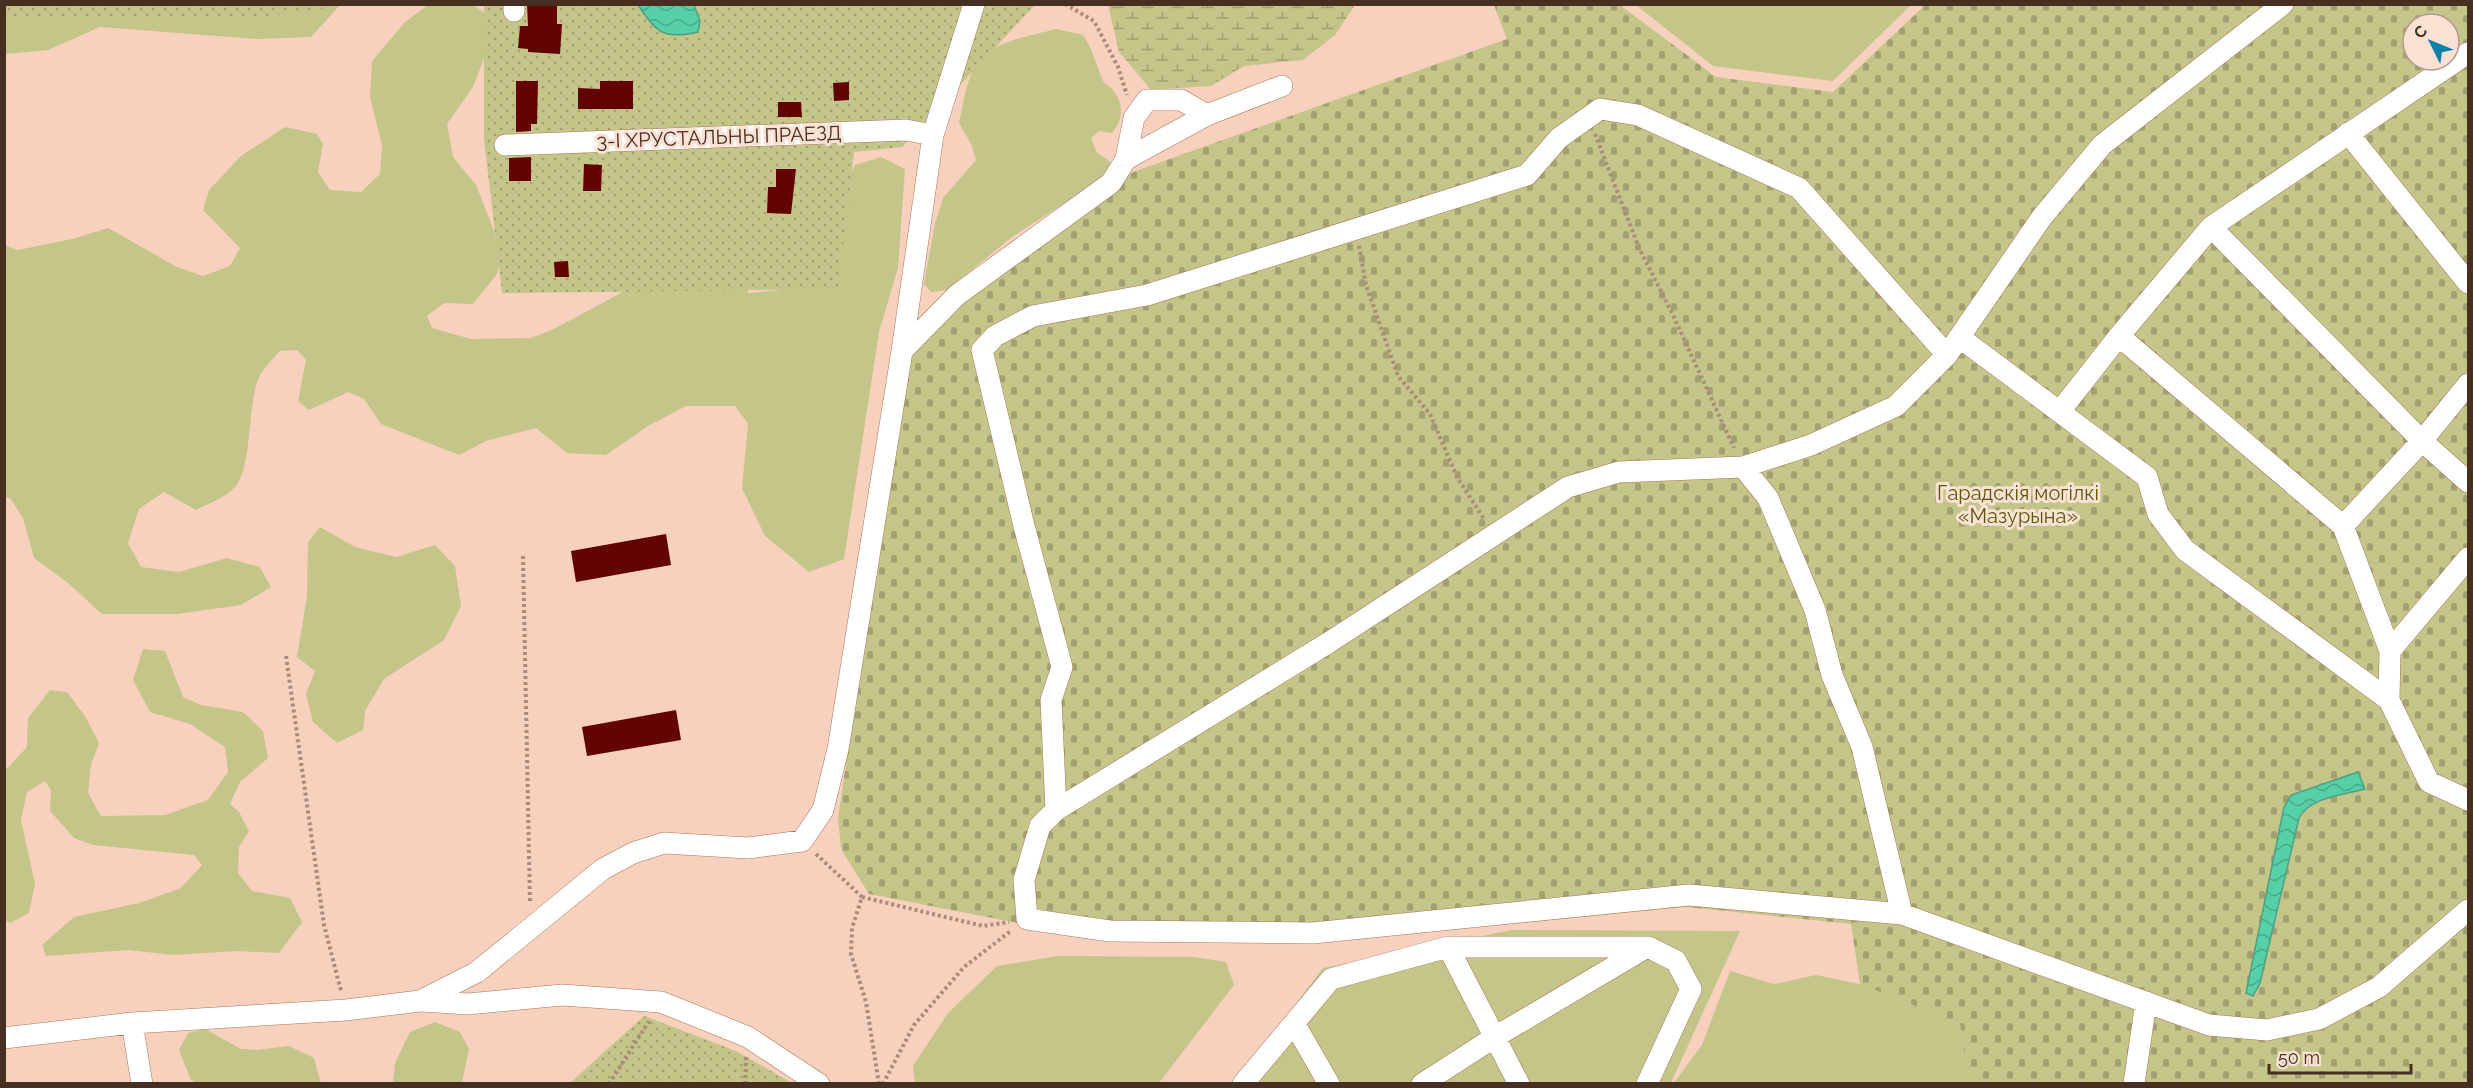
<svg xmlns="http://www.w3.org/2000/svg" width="2473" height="1088" font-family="Raleway,sans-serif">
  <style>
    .grass { fill: #c4c589 }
    .wetland { fill: url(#wetland-marsh) }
    .cemetery { fill: url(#cemetery-stones); fill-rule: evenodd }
    .park { fill: url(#park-dots) }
    .water { fill: url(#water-waves); stroke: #509f80; stroke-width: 1.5 }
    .building { fill: #620404 }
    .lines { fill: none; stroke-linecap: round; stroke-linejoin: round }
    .minor-casing { stroke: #ad7457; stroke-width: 22 }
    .path { stroke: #ab8b7b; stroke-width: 4; stroke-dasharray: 3 3; stroke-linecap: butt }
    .minor { stroke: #fff; stroke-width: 21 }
    .labels { text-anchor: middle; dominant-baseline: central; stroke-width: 6; stroke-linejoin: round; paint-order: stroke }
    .street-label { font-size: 20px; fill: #462e21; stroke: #fbe1d4 }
    .park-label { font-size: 20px; fill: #5a590a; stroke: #fbe1d4 }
  </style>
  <defs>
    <pattern id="wetland-marsh" width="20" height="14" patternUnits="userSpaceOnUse" patternTransform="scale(1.5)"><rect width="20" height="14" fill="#c4c589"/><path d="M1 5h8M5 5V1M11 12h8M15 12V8" fill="none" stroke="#a1a070"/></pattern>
    <pattern id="cemetery-stones" width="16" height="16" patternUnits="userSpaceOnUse" patternTransform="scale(1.5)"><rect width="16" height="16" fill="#c4c589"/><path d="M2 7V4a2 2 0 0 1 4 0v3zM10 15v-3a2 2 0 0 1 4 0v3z" fill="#a1a070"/></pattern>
    <pattern id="park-dots" width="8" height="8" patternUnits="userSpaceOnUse" patternTransform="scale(1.5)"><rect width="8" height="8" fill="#c4c589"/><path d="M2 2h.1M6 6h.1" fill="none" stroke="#a1a070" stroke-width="1.8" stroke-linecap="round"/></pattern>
    <pattern id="water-waves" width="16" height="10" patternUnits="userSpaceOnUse" patternTransform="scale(1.5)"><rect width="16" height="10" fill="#55d0a8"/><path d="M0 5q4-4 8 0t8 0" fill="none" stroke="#48a988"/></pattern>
  </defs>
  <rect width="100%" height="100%" fill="#f7d1be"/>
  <path class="grass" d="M341,4L311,37L257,39L100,27L48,50L5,54V5Z
    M428,5H473L486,14L489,45L473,87L447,124L453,157L476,185L494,231L500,261L497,274L473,304L444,303L427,316L432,328L471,339L531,338L554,329L630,288L725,269L749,293L780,290L824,269L844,189L855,165L881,157L905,169L898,268L879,332L844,559L809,572L765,536L742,488L748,424L735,406H686L648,426L606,455L567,453L536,428L486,441L459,455L381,424L364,399L348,392L309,410L298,401L306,360L297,350L280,351C273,359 262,369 258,380C247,406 253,474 232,490C222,499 207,504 196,510L164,492L139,509L128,543L141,567L179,572L227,558L260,567L271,587L241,605L177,614H102L68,583L34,558L23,518L10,498L5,497L4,245L18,250L72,239L108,228L177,267L203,276L230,266L240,248L203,210L209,190L241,156L285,127L317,134L323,144L318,172L330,190L361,192L380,174L382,145L370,97L372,61L405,22Z
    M1636,5H1911L1833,81L1713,66Z
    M1057,29L1083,35C1092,49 1096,63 1102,79C1104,84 1108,85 1112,89C1125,104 1123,119 1112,133L1099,131L1091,138L1097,153L1108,160L1112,165L1102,182L1063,204L1012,237L947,290L931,292L924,284L935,223L943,198L976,160L972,146L959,123C963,104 966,81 976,64C990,42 1033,35 1057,29Z
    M320,527L355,547L396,557L435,545L455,566L461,606L444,640L384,679L365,711L363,730L337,743L313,722L306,694L315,671L297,657L307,596L308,542Z
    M143,649L165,651L183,697L201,705L243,712L263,731L268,758L240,782L230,804L239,812L249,831L239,847L238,873L252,891L290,898L302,922L279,953L236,951L174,955L128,950L46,956L42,945L74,917L139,903L181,888L202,865L194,855L93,845L74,838L50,811L51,790L45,781L27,792L21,820L35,884L29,913L10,923L5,920V768H8L27,747L28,718L50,690L67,692L85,716L99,743L91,765L88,793L101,816L165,815L208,800L228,772L225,747L190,724L150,712L133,680Z
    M1512,930L1740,931L1671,1083L1235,1084L1323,968Z
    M1058,956L1195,957L1226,962L1234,985L1159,1083H915L913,1066L948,1013L997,966Z
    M1730,971L1774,984L1816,975L1860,984L1960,1024L1969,1083L1673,1084L1702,1045Z
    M435,1022L460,1032L469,1049L462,1083H393L395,1063L410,1032Z
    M205,1029L241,1049L257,1050L289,1046L314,1058L321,1083H198L191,1080L179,1050L188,1033Z"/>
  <path class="wetland" d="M1108,5H1355L1335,35L1303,60L1244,66L1211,86L1151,90L1119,52Z"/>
  <path class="cemetery" d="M1494,5H1620L1716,77L1833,92L1925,5H2468V1083H1969L1960,1024L1860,984L1851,924L1686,907L1327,942H1115L869,894L841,849L838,818L908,345L1133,172L1507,39ZM2413,24H2449V60H2413Z"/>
  <path class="park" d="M5,4H347V5L262,17H5Z
    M484,5H1035L902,147L854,152L838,289L502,293L484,139Z
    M644,1016L736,1051L792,1083H570Z"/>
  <path class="water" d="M638,5H694L700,21L698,32C664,40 657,33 638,5Z
    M2358,772L2365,789C2343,795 2310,797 2299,818L2260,983L2253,996L2246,993L2284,807L2291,795Z"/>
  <path class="building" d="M527,4H557V24H562L560,54L528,52V49L518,48L520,26H528Z
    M516,81H538L537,124H531V131L516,132Z
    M600,81H633V109H578V88L600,89Z
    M849,82V100L834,101L833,83Z
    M778,102H801L802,117H778Z
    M531,157V181H509V158Z
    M584,164L602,165L601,191H583Z
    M776,169H796L791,214L767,213L768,187H776Z
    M568,261L569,277H555L554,262Z
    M666,534L671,565L576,582L571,551Z
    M676,710L681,740L587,756L582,727Z"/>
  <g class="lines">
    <g class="minor-casing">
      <path id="minor" d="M514,4V11
        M2283,4L2102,145L2042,217L1947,355L1896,406L1811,445L1743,467L1619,472L1568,487L1328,643L1056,810L1040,826L1024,880L1027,919L1110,931L1313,933L1689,895L1902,914L2209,1025L2267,1030L2319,1019L2379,987L2468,910
        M2348,133L2468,283
        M505,145L906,130L933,135
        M1126,159L1207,115
        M2211,227L2422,441L2468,482
        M2119,336L2343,526L2390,651
        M1959,337L2147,477L2158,514L2185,550L2389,700L2429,782L2468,800
        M902,351L957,295L1111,183L1126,159L1134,118L1147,100H1181L1207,115L1282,86
        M2060,411L2119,336L2211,227L2468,53
        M1743,467L1768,498L1815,610L1832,675L1862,747L1902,914
        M2343,526L2422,441L2468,384
        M2389,700L2390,651L2468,558
        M1056,810L1051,700L1062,667L1024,526L982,350L995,336L1033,316L1147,295L1527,175L1559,138L1600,109L1638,115L1799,188L1947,355
        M1448,947L1519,1084
        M421,1001L468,1004L562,995L661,1002L748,1037L819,1084
        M132,1023L142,1084
        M1294,1023L1329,1084
        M4,1038L132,1023L346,1010L420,1001L477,972L603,869L633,853L664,843L748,848L802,841L823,810L838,749L902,351L933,135L974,4
        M1243,1084L1331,979L1448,947H1648L1676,961L1691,989L1647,1084
        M1422,1084L1495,1037L1647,947
        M2134,1084L2146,1002"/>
    </g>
    <path class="path" d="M1065,4L1094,21L1118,67L1127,95
      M1595,134L1639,248L1672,313L1734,448
      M1359,246L1366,285L1398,376L1430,414L1457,477L1484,519
      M523,556L530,903
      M286,656L324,925L341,991
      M816,854L862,897L852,928L851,954L866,1002L879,1084
      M862,897L983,926L1009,922
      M609,1084L649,1021
      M745,1084L746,1057
      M883,1084L914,1025L964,967L1012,930"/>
    <use href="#minor" class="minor"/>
  </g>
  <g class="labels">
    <g class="street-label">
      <text transform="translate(719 137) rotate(-2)">3-І ХРУСТАЛЬНЫ ПРАЕЗД</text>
    </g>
    <g class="park-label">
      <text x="2018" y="493">Гарадскія могілкі<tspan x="2018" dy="23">«Мазурына»</tspan></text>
    </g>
  </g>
  <rect width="2473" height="1088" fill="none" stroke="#462e21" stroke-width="12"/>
  <g transform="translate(2431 42) rotate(313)"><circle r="28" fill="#fbe1d4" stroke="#b3998c" stroke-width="1.5"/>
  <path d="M0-4.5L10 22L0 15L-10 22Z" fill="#0d81a8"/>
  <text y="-9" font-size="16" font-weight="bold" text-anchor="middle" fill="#462e21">С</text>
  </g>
  <path d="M2269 1064v9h142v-9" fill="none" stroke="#462e21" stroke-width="3"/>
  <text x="2278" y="1064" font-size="18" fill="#462e21" stroke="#fbe1d4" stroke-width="4.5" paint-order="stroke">50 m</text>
</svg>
